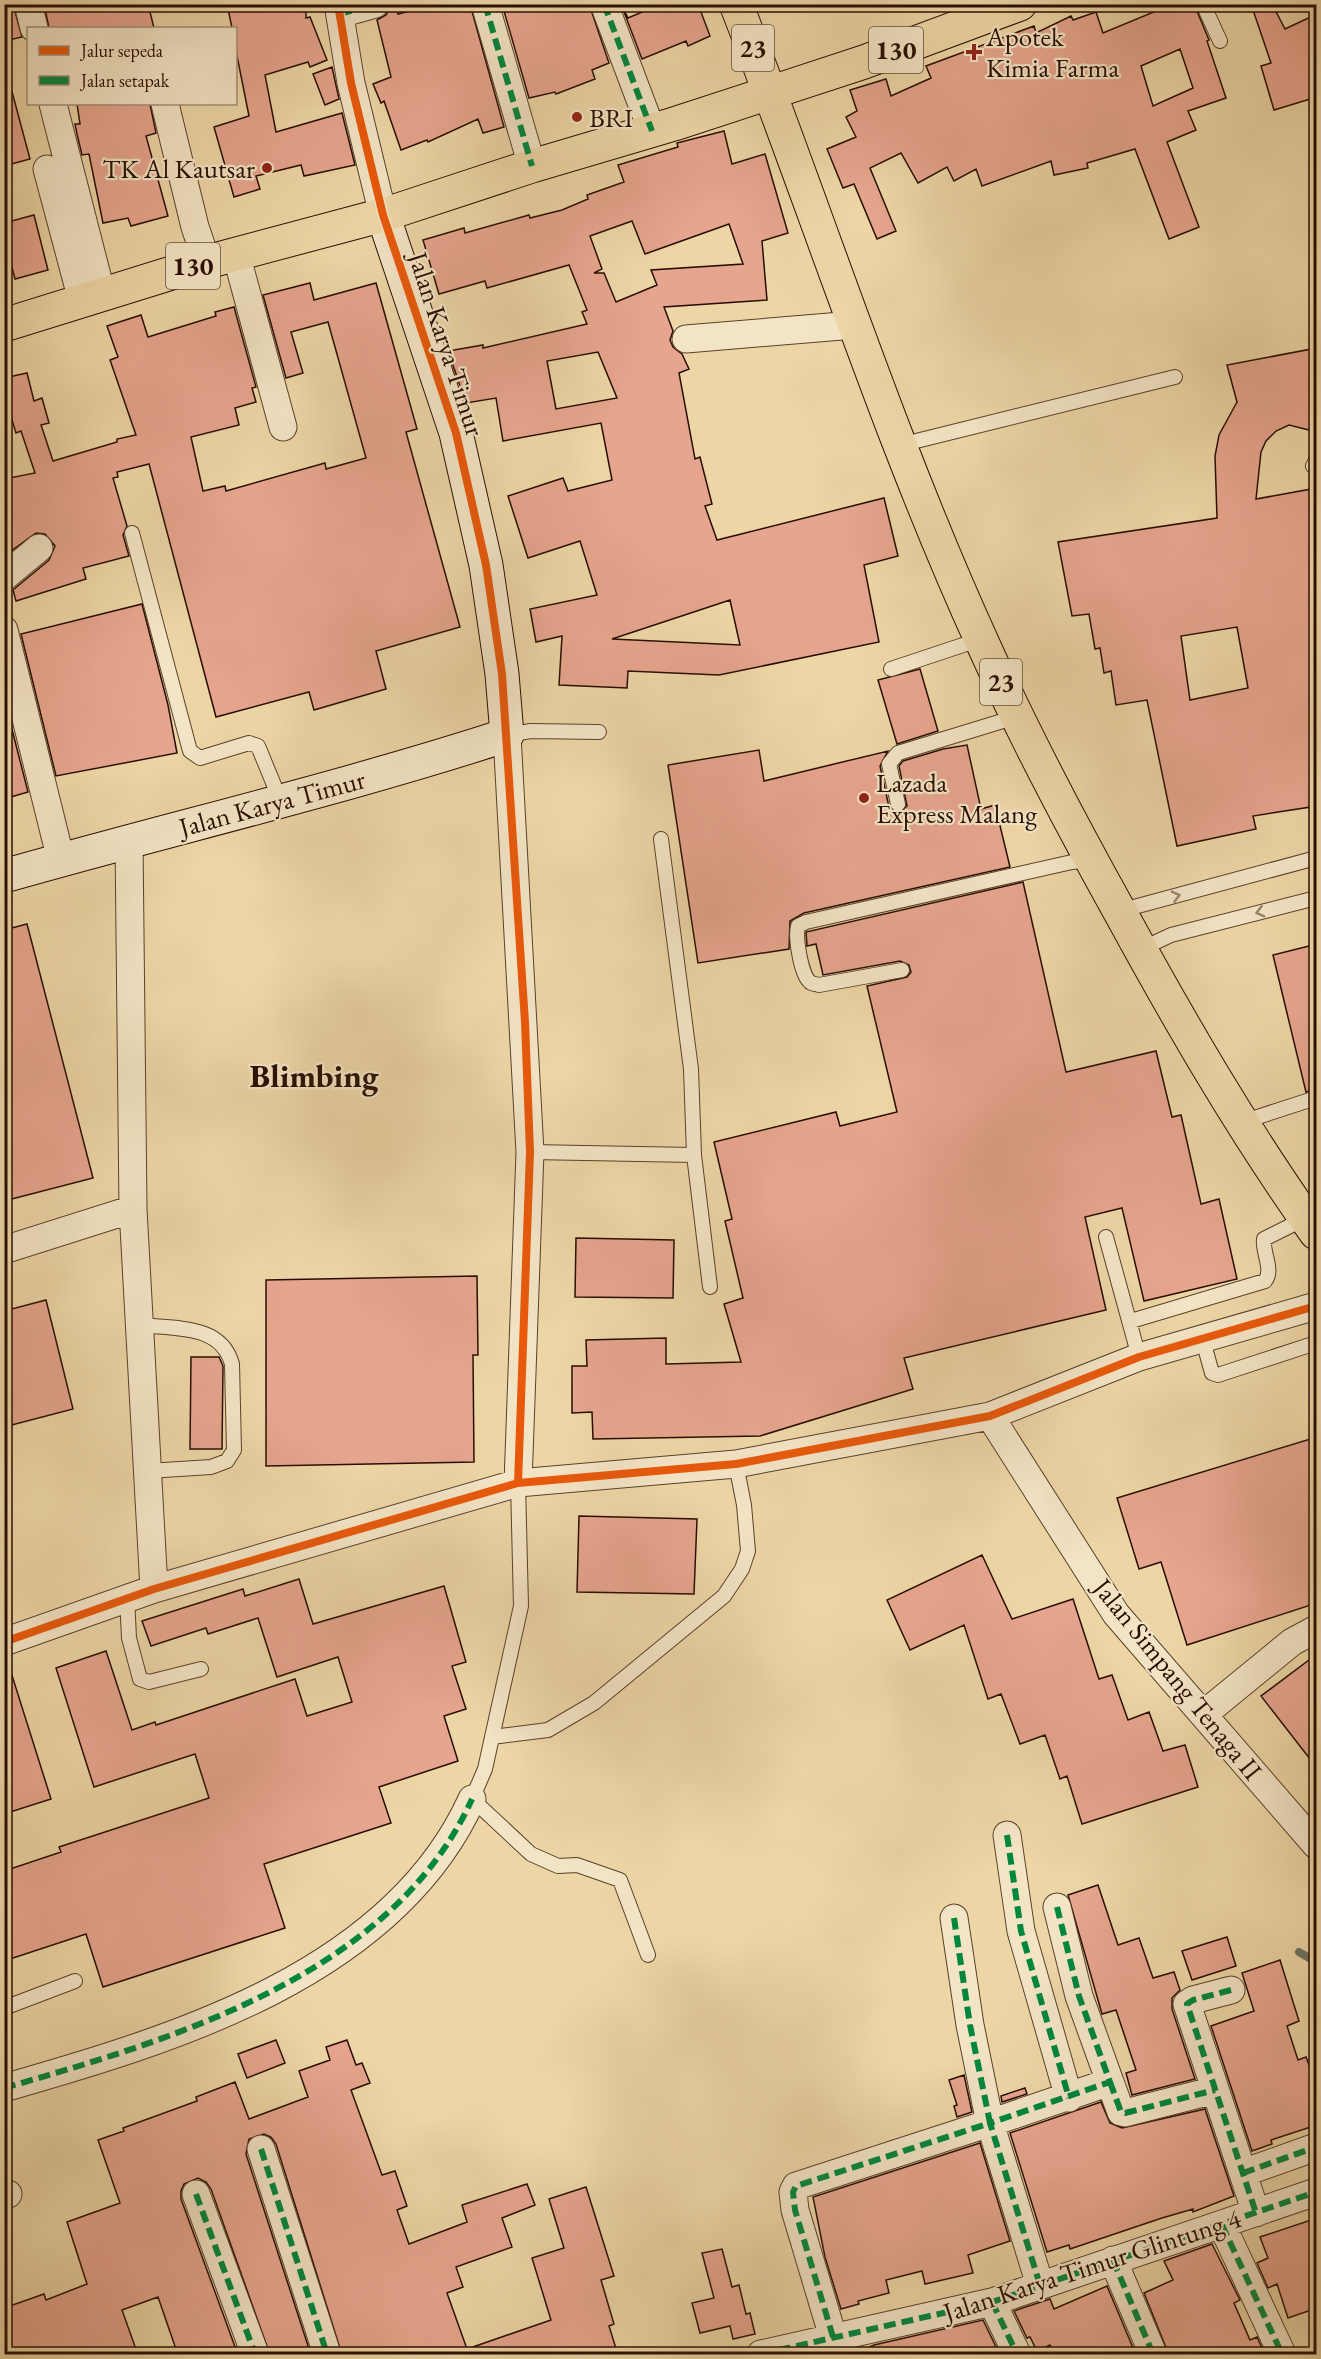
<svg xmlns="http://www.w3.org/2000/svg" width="1321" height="2359" font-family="'EB Garamond',serif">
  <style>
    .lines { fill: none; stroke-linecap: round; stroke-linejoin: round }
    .stream { stroke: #6c7566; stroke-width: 8 }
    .building { fill: #e6a58e; stroke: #280e02; stroke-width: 1.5; fill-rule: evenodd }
    .lane-casing { stroke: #59402b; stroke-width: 16 }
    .street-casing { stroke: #59402b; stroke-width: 29 }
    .secondary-casing { stroke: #280e02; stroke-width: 35 }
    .primary-casing { stroke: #280e02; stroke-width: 35 }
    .highway-casing { stroke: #280e02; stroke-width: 35 }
    .lane { stroke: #f3e4c5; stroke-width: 14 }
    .street { stroke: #f3e4c5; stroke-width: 27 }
    .secondary { stroke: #f3e4c5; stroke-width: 33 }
    .primary { stroke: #edd6a6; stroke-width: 33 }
    .highway { stroke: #edd6a6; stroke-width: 33 }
    .quiet { stroke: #00873e; stroke-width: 6; stroke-dasharray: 12 6; stroke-linecap: butt }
    .cycleway-casing { stroke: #f3e4c5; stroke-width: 11 }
    .cycleway { stroke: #e8590c; stroke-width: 8 }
    .oneway { stroke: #98846d }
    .poi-dot { fill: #8f2418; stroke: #f3e4c5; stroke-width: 2 }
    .labels { text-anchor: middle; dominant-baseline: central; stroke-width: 4.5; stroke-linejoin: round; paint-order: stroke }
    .shield { fill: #f3e4c5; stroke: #654e3c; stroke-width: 1.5 }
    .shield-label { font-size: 26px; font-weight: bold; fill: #280e02 }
    .poi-label { font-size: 27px; fill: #280e02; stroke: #f3e4c5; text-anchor: start }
    .street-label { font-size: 27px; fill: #280e02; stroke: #f3e4c5 }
    .district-label { font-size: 33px; font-weight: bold; fill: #280e02; stroke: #f3e4c5 }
  </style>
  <rect width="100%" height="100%" fill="#edd6a6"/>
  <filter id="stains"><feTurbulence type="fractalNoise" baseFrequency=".00333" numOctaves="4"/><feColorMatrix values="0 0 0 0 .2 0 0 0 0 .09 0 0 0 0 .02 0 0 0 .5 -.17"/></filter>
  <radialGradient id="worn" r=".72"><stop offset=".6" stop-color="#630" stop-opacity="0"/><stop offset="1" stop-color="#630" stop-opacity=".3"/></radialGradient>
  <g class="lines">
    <path class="stream" d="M1299,1952L1316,1962"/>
  </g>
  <path class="building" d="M4,4H13L22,37L4,41Z
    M44,4H148L154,28H49Z
    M227,4H306V18L310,17L327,60L310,67L308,62L265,75L276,132L342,113L355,165L304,176L301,165L256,176L260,189L234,197L214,127L249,116L236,51V28H232Z
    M458,4H470L504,127L483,133L478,119L428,142L427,140L401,150L384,101L381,103L373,84L391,77L377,20L386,15L390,8L396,7L398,14L433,5L434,10Z
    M502,4H589L609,63L592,70L595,79L556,94L555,92L529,98Z
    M621,4L628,18L661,4H698L710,36L688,46L686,41L642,59Z
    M1173,4H1194L1209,40L1207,41L1226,98L1188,111L1196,130L1167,142L1199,227L1169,239L1135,149L1087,163L1088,168L1054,175L1051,161L982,186L976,169L954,181L947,167L918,183L901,153L870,168L896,231L877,239L854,184L843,188L827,149L856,137L846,117L857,111L850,90L886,79L891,96L931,78L926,66L1034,26L1036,33L1071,16L1073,20L1096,12L1103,33ZM1180,49L1193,88L1153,106L1141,66Z
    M1251,4H1272L1285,29L1317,14V97L1274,110L1261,66L1271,63Z
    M332,67L339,99L325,105L313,74Z
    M11,88L30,159L4,166V89Z
    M77,104H150L156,133L146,136L168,216L131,226L128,218L103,223L89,154L82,155L77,134L75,124H80Z
    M724,131L732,164L765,154L788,233L762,241L767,300L664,307L673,331L670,340L673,347L682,354L689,369L679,373L695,459L700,457L712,504L705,506L717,540L884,498L898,556L864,565L879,642L719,675L628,671L627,688L559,685L562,636L536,642L530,609L597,595L580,541L528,558L508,496L563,478L568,491L612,480L601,423L503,441L496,398L466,403L448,351L483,345V348L587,324L582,312L587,310L569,265L487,288L485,281L439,294L423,240L464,228L465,233L529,215L530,218L562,210L588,199L587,195L624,182L618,165L678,147L677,143ZM632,221L645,254L729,224L743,264L651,270L657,285L616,302L604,273H594L602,269L590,236ZM598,352L617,398L556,409L547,361ZM730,600L740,645L612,639Z
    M34,215L48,270L15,279L8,252H4V223Z
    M310,283L314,300L376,283L417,429L406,432L460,627L376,651L386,689L314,710L309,692L216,717L149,464L117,472L118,477L113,478L127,526L123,535L129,556L83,568L86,579L16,601L13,590L49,560L55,546L45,534L36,533L4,556V479L35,473L21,431L16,433L4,394V378L27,373L34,401L42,398L49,423L41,425L53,461L117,442V439L136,435L110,360L118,357L107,326L141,315L148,337L216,316L215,312L234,307L256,387L252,388L256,402L235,408L239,425L191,437L203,491L225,486L226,491L325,463L326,469L366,458L328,322L291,332L303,373L286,378L263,295Z
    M1317,348V432L1289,425L1276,431L1266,441L1261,452L1256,499L1317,488V806L1253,816L1256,829L1177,846L1147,700L1116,705L1111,671L1104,673L1100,648L1095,649L1089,614L1072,616L1058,542L1217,518L1215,456L1219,435L1237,402L1227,365ZM1237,627L1248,688L1190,700L1181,636Z
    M142,604L168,705L177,753L56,776L21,634Z
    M920,669L938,731L897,744L878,680Z
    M4,698L28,792L4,799Z
    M967,745L981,809L995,805L1010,867L804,913L790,921L789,949L698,963L668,765L759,750L764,781L888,751L880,766L889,807L899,813L907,806L899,766L903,761L943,749Z
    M1023,882L1066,1072L1156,1051L1172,1117L1181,1115L1201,1204L1219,1199L1237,1279L1144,1301L1122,1208L1085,1217L1106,1310L904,1358L913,1389L760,1436L593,1439L592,1412L572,1413V1366H587L586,1340L666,1338V1364L741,1362L724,1304L743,1298L725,1221L732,1219L714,1142L836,1112L840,1126L897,1112L867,986L907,977L911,972L909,965L900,961L823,975L816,944L807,946L806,932Z
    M27,924L93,1178L4,1201V930Z
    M1317,944V1089L1306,1092L1273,955Z
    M576,1238L674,1240L673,1298L575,1297Z
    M477,1276L478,1355H473L474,1462L266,1466V1280Z
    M46,1300L73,1409L4,1427V1311Z
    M191,1357H219L223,1366L222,1449H190Z
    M1317,1437V1603L1187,1645L1161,1562L1139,1569L1117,1498Z
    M579,1516L697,1519L694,1594L577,1592Z
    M982,1555L1012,1619L1073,1599L1099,1679L1112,1675L1128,1720L1149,1712L1163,1751L1185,1745L1198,1787L1082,1824L1067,1776L1060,1779L1045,1735L1020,1744L1001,1694L988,1699L964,1625L910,1650L887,1600Z
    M299,1579L313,1624L444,1586L466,1662L452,1666L466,1709L444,1716L458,1761L379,1787L391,1823L264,1864L285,1928L103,1987L86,1934L4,1961V1871L61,1852L59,1847L209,1798L195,1754L94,1787L56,1668L106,1651L132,1730L155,1722L156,1725L295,1679L307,1716L352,1702L338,1657L277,1677L258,1618L208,1634L206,1628L151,1646L142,1621L243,1589L245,1596Z
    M1317,1654V1768L1261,1696Z
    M4,1666H9L51,1799L4,1814Z
    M1098,1885L1118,1945L1139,1938L1153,1978L1174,1972L1180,1990L1172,1998V2009L1195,2079L1132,2095L1126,2073L1136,2070L1116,2010L1102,2014L1068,1895Z
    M1227,1937L1236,1966L1192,1980L1182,1951Z
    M1280,1960L1299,2021L1287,2026L1298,2060L1306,2057L1313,2075L1317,2074V2125L1271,2140L1272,2144L1252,2151L1211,2026L1254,2011L1242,1973Z
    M276,2040L285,2063L247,2078L238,2054Z
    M347,2040L356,2065L362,2063L370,2083L351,2090L382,2175L395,2171L407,2206L397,2210L409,2244L467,2222L462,2205L527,2184L535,2205L502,2218L512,2247L456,2267L463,2287L447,2293L467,2349L551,2320L532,2258L564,2248L549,2199L586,2187L614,2276L601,2280L614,2324L609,2326L618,2355H342L276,2144L271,2137L264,2134L249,2139L246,2154L311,2355H270L211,2189L206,2182L198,2178L184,2184L181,2191V2199L238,2355H178L158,2297L122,2310L138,2355H4V2308L44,2294L46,2300L87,2284L67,2222L120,2203L98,2140L124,2131L123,2128L197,2101L196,2097L235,2082L249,2119L308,2097L299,2071L330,2060L326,2047Z
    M964,2075L972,2112L957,2117L954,2106L957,2105L949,2080Z
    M1025,2088L1027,2094L1002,2102L1001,2096Z
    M1101,2102L1110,2123L1122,2128L1205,2109L1234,2196L1193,2212V2209L1162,2218L1070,2249L1069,2245L1047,2252L1010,2133Z
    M980,2143L1010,2241L968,2255L973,2273L925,2284L922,2271L886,2280L889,2293L858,2301L859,2304L841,2309L825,2257L813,2197Z
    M1317,2218V2308L1288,2318L1277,2284L1268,2288L1257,2263L1268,2258L1260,2237Z
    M1212,2244L1240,2300L1234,2303L1250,2340L1257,2337L1265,2355H1169L1144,2293L1173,2280L1164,2261Z
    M722,2249L732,2287L739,2285L746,2314L750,2313L755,2334L733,2339L730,2326L700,2333L692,2303L714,2298L702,2253Z
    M1107,2286L1136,2355H1054L1050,2345L1037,2351L1030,2337L1027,2338L1014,2311L1050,2299L1054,2309Z
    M983,2320L998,2351L991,2355H851L874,2345Z"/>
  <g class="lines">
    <g class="lane-casing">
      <path id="lane" d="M1203,4L1220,41
        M900,445L1175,377
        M1313,466L1316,460
        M132,533L190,751L200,758L249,743L258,746L281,802
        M891,669L966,644L982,642
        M507,735L531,731L599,732
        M898,804L889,764L898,753L1006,720L1018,721
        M661,839L691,1069L694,1155
        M1119,911L1316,858
        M1141,949L1171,935L1316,898
        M902,970L819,985C816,984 812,984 810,982C801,975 795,937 798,926L806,922L1072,862L1090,860
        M1242,1122L1316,1098
        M530,1152L694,1155L710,1287
        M1106,1237L1139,1357
        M1131,1321L1265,1281C1274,1270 1262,1252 1264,1239L1306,1218
        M140,1325C175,1329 221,1324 232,1364L234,1450L227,1461L211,1467L148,1471
        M1202,1337L1212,1373L1218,1375L1316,1343
        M518,1483L521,1606L485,1769L472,1799L531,1854L558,1866L577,1865L620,1880L648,1955
        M127,1597L129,1638L140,1679L149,1682L201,1669
        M492,1737L548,1730L594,1703L724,1596L742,1569L748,1551L744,1505L736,1464
        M4,2008L75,1981"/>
    </g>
    <g class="street-casing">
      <path id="street" d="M28,4L34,28
        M338,4L351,83L383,215
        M485,4L532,166
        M604,4L652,131
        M340,14L375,4
        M53,104L102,295
        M165,104L195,227L207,262
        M47,169L82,300
        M236,254L283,427
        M686,339L854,325
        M4,577L39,548
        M4,630L61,860
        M507,735L530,1152L518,1483
        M129,841L133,1209L154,1589
        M4,1250L133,1209
        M990,1416L1116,1614L1316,1845
        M4,1642L154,1589L518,1483L736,1464L990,1416L1139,1357L1316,1306
        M1204,1714L1292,1642L1316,1629
        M1007,1835L1021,1931L1069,2098
        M1231,1990L1193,2000L1187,2004L1256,2213
        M1110,2082L1121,2112L1125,2113L1215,2090
        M4,2088C175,2039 393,1974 472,1799
        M261,2149L327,2354
        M1243,2173L1316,2147
        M196,2194L255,2354
        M4,2195L8,2194
        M1222,2225L1282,2354
        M1113,2260L1153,2354
        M1040,2285L990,2123L1110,2082L1079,1996L1057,1907
        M992,2302L1017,2354
        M833,2337L795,2210L793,2192L796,2186L990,2123L970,2025L954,1918
        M761,2354L992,2302L1316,2192"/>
    </g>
    <g class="secondary-casing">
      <path id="secondary" d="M4,876C172,828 341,789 507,735L502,674L486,565L456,433L383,215"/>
    </g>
    <g class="primary-casing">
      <path id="primary" d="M4,325L207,262L383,215L532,166L674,124L864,62L1020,4"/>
    </g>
    <g class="highway-casing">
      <path id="highway" d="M736,4C819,217 888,436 983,644C1024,735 1071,824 1120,912C1180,1022 1243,1131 1316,1233"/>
    </g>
    <use href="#lane" class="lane"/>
    <use href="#street" class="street"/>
    <use href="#secondary" class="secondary"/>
    <use href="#primary" class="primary"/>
    <use href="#highway" class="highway"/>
    <path class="quiet" d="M485,4L532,166
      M604,4L652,131
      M340,14L375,4
      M1007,1835L1021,1931L1069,2098
      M1231,1990L1193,2000L1187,2004L1256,2213
      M1110,2082L1121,2112L1125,2113L1215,2090
      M4,2088C175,2039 393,1974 472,1799
      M261,2149L327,2354
      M1243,2173L1316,2147
      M196,2194L255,2354
      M1222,2225L1282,2354
      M1113,2260L1153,2354
      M1040,2285L990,2123L1110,2082L1079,1996L1057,1907
      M992,2302L1017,2354
      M833,2337L795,2210L793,2192L796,2186L990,2123L970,2025L954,1918
      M761,2354L992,2302L1316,2192"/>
    <g class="cycleway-casing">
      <path id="cycleway" d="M338,4L351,83L383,215L456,433L486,565L502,674L525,1022L530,1152L518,1483
        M4,1642L154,1589L518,1483L736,1464L990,1416L1139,1357L1316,1306"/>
    </g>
    <use href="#cycleway" class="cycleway"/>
  </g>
  <defs><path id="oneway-chevron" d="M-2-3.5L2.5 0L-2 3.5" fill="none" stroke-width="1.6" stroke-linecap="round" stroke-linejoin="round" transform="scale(1.5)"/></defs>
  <g class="oneway">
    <use href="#oneway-chevron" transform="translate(1176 896) rotate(-15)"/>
    <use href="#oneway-chevron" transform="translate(1260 912) rotate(166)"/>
  </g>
  <g class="poi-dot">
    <path d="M971 43h6v6h6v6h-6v6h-6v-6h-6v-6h6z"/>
    <circle cx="577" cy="117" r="6"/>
    <circle cx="267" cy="168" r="6"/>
    <circle cx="864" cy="798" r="6"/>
  </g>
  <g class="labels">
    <g class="shield">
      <rect x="732" y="25" width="42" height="46" rx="4.5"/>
      <rect x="869" y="27" width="54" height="46" rx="4.5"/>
      <rect x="166" y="243" width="54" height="46" rx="4.5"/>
      <rect x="980" y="659" width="42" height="46" rx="4.5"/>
    </g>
    <g class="shield-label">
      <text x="753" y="48">23</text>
      <text x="896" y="50">130</text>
      <text x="193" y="266">130</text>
      <text x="1001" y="682">23</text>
    </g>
    <g class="poi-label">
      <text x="986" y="36">Apotek<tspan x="986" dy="31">Kimia Farma</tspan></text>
      <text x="589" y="117">BRI</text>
      <text x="255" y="168" text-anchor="end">TK Al Kautsar</text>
      <text x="876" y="782">Lazada<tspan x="876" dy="31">Express Malang</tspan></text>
    </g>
    <g class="street-label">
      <text transform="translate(447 344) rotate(72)">Jalan Karya Timur</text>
      <text transform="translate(272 803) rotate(-15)">Jalan Karya Timur</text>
      <text transform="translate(1178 1679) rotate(51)">Jalan Simpang Tenaga II</text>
      <text transform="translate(1092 2265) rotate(-18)">Jalan Karya Timur Glintung 4</text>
    </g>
    <g class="district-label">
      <text x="314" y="1075">Blimbing</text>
    </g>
  </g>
  <rect width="1321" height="2359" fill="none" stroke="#edd6a6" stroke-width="24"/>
  <rect x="6" y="6" width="1309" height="2347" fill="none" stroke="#280e02" stroke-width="3"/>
  <rect x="12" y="12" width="1297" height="2335" fill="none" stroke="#280e02" stroke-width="1.5"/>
  <rect x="27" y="27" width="210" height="78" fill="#f3e4c5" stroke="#a28e77" stroke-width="1.5"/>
  <rect x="39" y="46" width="30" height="9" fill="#e8590c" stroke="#a28e77" stroke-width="1.5"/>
  <text x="81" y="57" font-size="18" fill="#280e02">Jalur sepeda</text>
  <rect x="39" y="76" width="30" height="9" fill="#00873e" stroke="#a28e77" stroke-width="1.5"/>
  <text x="81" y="87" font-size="18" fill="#280e02">Jalan setapak</text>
  <rect width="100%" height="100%" filter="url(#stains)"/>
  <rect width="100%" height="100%" fill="url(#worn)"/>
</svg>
